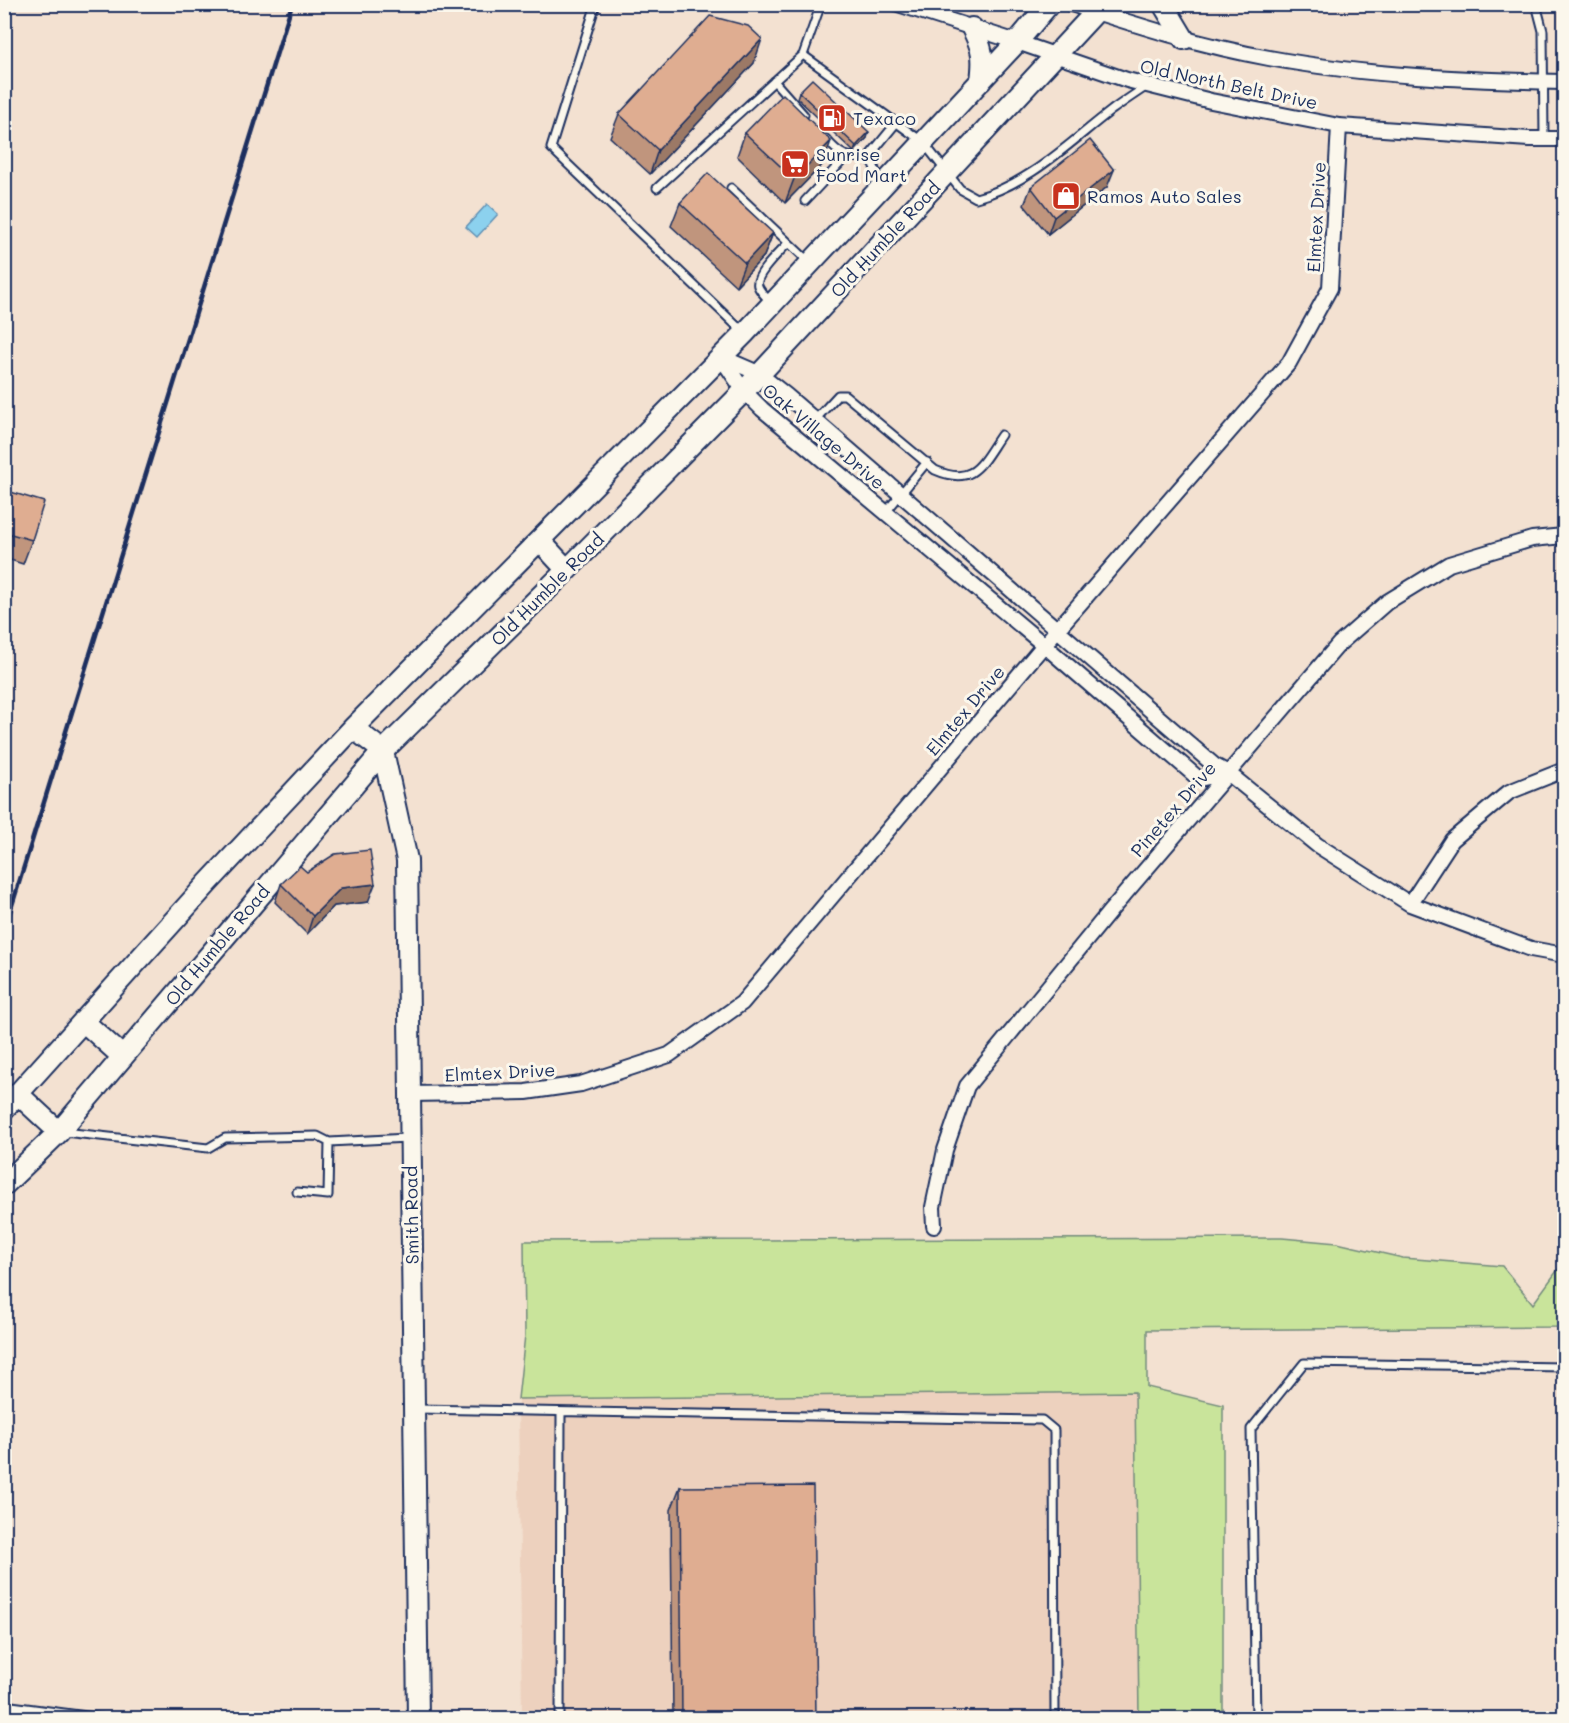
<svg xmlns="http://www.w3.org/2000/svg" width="1569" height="1723" font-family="Mali,sans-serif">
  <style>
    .built { fill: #edd1be }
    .green { fill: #c9e49b; stroke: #728a7c; stroke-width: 1.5 }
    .water { fill: #8cd1ee; stroke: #5f90b4; stroke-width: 1.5 }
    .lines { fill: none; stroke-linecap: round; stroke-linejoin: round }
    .lane-casing { stroke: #1b2f5e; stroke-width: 11 }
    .street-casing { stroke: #1b2f5e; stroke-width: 18 }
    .secondary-casing { stroke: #1b2f5e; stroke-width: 24 }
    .lane { stroke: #fbf7ec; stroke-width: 7 }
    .street { stroke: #fbf7ec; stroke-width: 14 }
    .secondary { stroke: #fbf7ec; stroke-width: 20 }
    .rail { stroke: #1b2f5e; stroke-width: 4.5 }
    .wall { fill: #c0957d; stroke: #1b2f5e; stroke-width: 1.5 }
    .shaded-wall { fill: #9c7966; stroke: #1b2f5e; stroke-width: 1.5 }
    .building { fill: #dfad91; stroke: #1b2f5e; stroke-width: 1.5 }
    .labels { text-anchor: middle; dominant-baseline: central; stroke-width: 6; stroke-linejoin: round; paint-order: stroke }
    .street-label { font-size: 18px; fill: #1b2f5e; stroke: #fbf7ec }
    .poi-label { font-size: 18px; fill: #1b2f5e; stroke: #fbf7ec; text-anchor: start }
  </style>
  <rect width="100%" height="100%" fill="#f3e1d1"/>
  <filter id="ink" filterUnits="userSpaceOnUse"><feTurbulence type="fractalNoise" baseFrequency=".0167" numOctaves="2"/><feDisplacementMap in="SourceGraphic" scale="12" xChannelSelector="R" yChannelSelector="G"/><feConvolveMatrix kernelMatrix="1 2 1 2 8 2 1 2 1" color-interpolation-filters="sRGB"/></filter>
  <g filter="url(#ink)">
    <path class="built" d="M1136,1392L1139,1718H522L518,1399Z"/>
    <path class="green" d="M1282,1238L1337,1243L1403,1258L1502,1266L1533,1304L1562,1264H1564V1327L1147,1330V1387L1223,1405V1718H1139L1135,1392L518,1399L525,1335L524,1241Z"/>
    <path class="water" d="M487,204L498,214L477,237L466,227Z"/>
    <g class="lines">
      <g class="lane-casing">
        <path id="lane" d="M596,4L551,148L743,332
          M1536,4L1543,31L1544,139
          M803,55L923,142L960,189L976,198C1028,185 1070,142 1112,110C1123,102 1135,94 1147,86
          M774,81L804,115
          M826,139C841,157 847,157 870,159
          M880,184L870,155L897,122
          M657,188L803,55L821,4
          M731,188L809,262
          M805,201L846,157
          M771,302C766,297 760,292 758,286C754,275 781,251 788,243
          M815,420L838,395H845L935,470C974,487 981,464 1001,435
          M886,512L927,462
          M64,1132L208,1148L225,1138L317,1136L329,1142L408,1138
          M297,1192L328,1195L329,1142
          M416,1409L1042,1420L1054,1430L1055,1718
          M4,1705L102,1718
          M560,1718L561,1412
          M1256,1718L1251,1429L1304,1363L1564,1367"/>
      </g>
      <g class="street-casing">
        <path id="street" d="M898,4L1017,42L1127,80L1211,101L1339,126L1529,139H1564
          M1071,4C1136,25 1202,46 1269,58C1367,76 1466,80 1564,82
          M721,357L758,373L787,396L1215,766L1228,773L1317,845L1410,904L1531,949L1564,955
          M722,359L744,391L762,409L1044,645L1199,779L1228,773
          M1410,904L1452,840L1509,792L1564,770
          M410,1094L526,1092L581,1084L669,1055L742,1003L1044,645L1289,363L1330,288L1339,126
          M934,1226L933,1207L945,1150L967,1086L1111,910L1339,644L1387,602L1449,564L1532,539L1564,536"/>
      </g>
      <g class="secondary-casing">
        <path id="secondary" d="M1163,4L1184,39
          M972,28C983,49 984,57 981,81
          M540,541L567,570
          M353,728L383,751L407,860L418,1718
          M83,1021L123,1057
          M18,1094L59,1132
          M4,1109L207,884L353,728L745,333L1017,42L1049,4
          M4,1185L59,1132L383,751L567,570L744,391L1103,4"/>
      </g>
      <use href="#lane" class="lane"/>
      <use href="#street" class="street"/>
      <use href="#secondary" class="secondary"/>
      <path class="rail" d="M4,931L292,4"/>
    </g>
    <path class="wall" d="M754,63L650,174L610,137L619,114Z
      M799,92L867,138L854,152L797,98Z
      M745,133L823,164L785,203L737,156Z
      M1031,187H1107L1048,234L1024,205Z
      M680,203L773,233L764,256L736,286L671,226Z
      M4,490L32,540L23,564L4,558Z
      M307,872L368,902L334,906L307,934L275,902L281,884Z
      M680,1487L816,1719H673L671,1510Z"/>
    <path class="shaded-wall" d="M762,39L754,63L650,174L658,150Z
      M869,132L867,138L854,152L856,146Z
      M831,141L823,164L785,203L794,179Z
      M1114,170L1107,187L1048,234L1054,217Z
      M773,233L764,256L736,286L745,263Z
      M375,884L368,902L334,906L307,934L313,916L341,888Z"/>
    <path class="building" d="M710,16L748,26L762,39L658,150L619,114Z
      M812,79L869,132L856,146L799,92Z
      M783,94L831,141L794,179L745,133Z
      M1090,140L1114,170L1054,217L1031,187Z
      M708,173L773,233L745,263L680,203Z
      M4,490L44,502L32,540L4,532Z
      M370,850L375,884L341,888L313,916L281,884L300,866L307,872L335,854Z
      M813,1486L816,1719H682L680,1487Z"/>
  </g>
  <defs>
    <g id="fuel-square" transform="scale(1.5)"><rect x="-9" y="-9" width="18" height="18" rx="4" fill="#c8321e" stroke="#fbf7ec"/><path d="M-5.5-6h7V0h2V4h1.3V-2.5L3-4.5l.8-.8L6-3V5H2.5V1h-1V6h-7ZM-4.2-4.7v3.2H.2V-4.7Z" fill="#fff"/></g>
    <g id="supermarket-square" transform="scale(1.5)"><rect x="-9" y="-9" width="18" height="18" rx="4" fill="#c8321e" stroke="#fbf7ec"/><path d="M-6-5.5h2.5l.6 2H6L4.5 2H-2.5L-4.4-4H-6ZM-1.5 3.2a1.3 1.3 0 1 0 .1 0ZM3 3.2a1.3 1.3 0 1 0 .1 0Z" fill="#fff"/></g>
    <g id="shop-square" transform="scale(1.5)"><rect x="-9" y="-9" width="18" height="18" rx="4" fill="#c8321e" stroke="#fbf7ec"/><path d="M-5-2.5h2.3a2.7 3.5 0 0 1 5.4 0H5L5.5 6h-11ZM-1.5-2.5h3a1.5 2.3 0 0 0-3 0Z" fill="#fff"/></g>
  </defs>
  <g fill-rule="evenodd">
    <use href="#fuel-square" x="832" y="118"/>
    <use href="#supermarket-square" x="795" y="164"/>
    <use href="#shop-square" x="1066" y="196"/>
  </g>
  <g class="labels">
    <g class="street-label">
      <text transform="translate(1229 84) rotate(12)">Old North Belt Drive</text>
      <text transform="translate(1316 217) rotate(-87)">Elmtex Drive</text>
      <text transform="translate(885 239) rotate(-47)">Old Humble Road</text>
      <text transform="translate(824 436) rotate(40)">Oak Village Drive</text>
      <text transform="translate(547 589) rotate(-45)">Old Humble Road</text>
      <text transform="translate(965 710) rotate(-50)">Elmtex Drive</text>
      <text transform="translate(1173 809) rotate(-49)">Pinetex Drive</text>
      <text transform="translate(217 945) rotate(-50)">Old Humble Road</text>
      <text transform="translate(500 1072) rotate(-3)">Elmtex Drive</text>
      <text transform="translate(411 1215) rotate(-91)">Smith Road</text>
    </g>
    <g class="poi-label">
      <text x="853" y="118">Texaco</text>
      <text x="816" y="154">Sunrise<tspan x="816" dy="21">Food Mart</tspan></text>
      <text x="1087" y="196">Ramos Auto Sales</text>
    </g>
  </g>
  <rect width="1569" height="1723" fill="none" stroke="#fbf7ec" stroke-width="24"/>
  <rect x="12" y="12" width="1545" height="1699" fill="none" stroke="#1b2f5e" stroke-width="2" filter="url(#ink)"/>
</svg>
